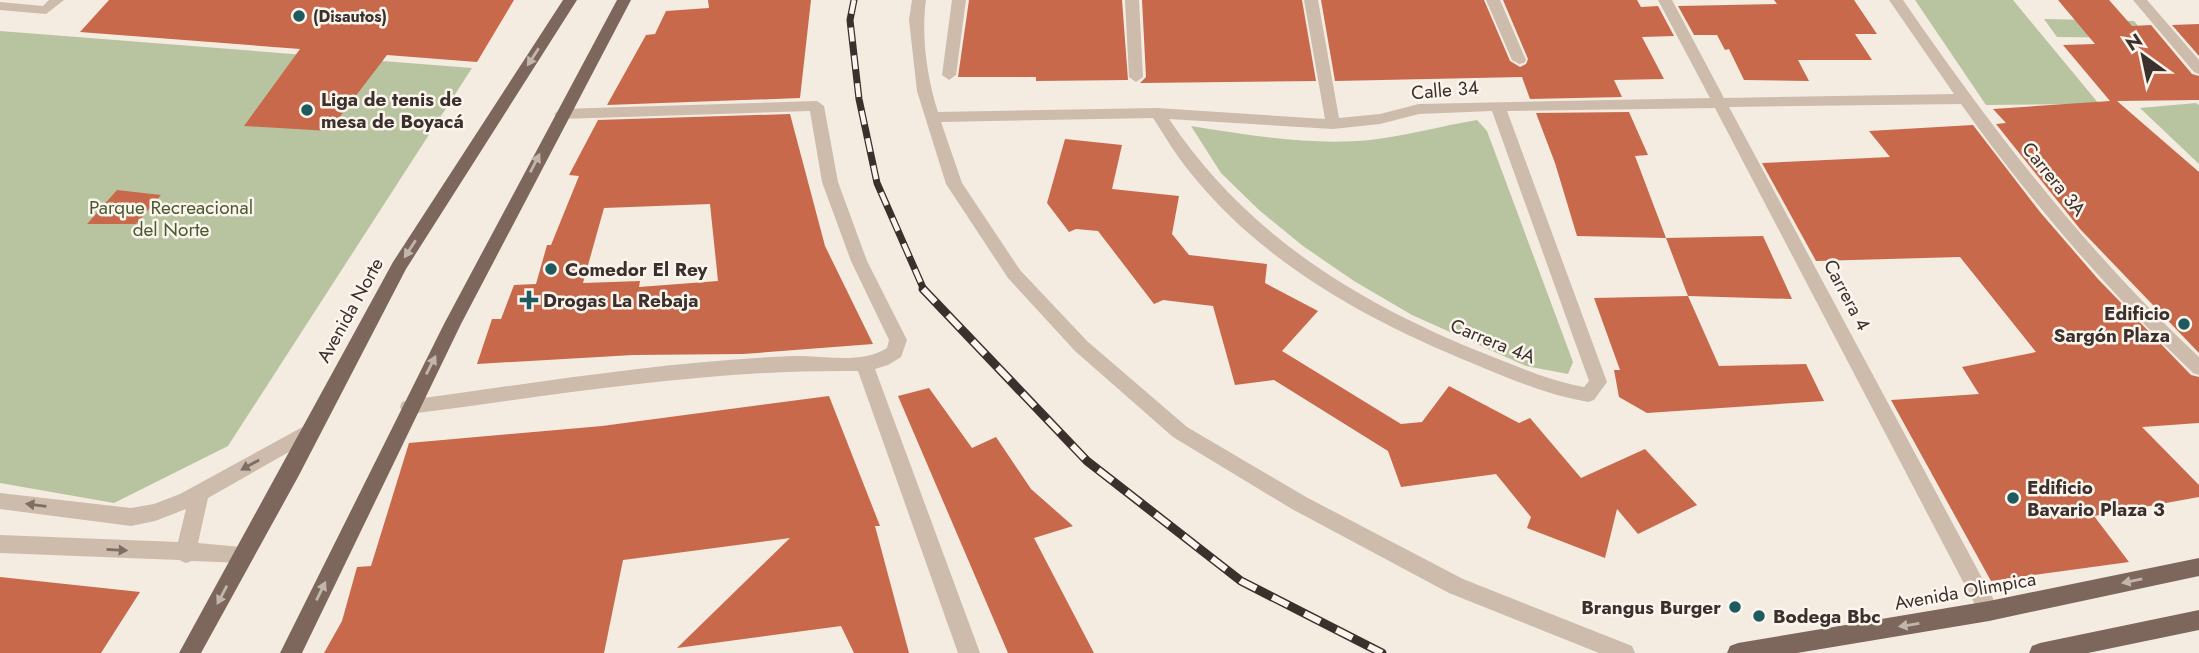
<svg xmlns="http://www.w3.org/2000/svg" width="2199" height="653" font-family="Jost,sans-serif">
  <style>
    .green { fill: #b8c4a0 }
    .building { fill: #c8694b; fill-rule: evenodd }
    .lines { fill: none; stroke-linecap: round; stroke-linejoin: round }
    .minor { fill: #cdbbac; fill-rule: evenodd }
    .major { fill: #7d675c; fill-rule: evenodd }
    .rail-far1-casing { stroke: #3b302b; stroke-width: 7 }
    .rail-casing { stroke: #3b302b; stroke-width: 9 }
    .rail-far1 { stroke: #fbf5ee; stroke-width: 4.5; stroke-dasharray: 14; stroke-linecap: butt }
    .rail { stroke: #fbf5ee; stroke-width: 6; stroke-dasharray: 18; stroke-linecap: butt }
    .oneway { fill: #c2b5ac }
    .oneway2 { fill: #7d6f65 }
    .poi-dot { fill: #1f5a5e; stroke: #fbf5ee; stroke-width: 2.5 }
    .labels { text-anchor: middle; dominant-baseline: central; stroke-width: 5; stroke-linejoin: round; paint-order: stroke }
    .far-poi-label { font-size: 16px; font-weight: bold; fill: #3b302b; stroke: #fbf5ee; text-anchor: start }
    .street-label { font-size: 19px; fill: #3b302b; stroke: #fbf5ee }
    .poi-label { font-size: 19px; font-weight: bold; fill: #3b302b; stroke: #fbf5ee; text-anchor: start }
    .park-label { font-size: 19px; fill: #4a5a2e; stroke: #fbf5ee }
  </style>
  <rect width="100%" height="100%" fill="#f4ebe1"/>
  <path class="green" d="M1915,0H2013L2099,104L1986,105Z
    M2044,19L2134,21L2149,38L2057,37Z
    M0,31L472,68L228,446L114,503L0,483Z
    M2196,103L2199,105V164L2140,108Z
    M1477,120L1487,131L1573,362L1568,374L1526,366L1412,315L1354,281L1303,246L1259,210L1221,173L1191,126C1248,135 1311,146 1370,140C1405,136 1441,126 1477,120Z"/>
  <path class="building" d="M109,0H514L477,62L387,55L329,131L244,126L300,49L80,32Z
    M708,0H811L800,98L607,105L646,35L655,34L666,11L709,8Z
    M969,0H1122L1128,80L1036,81V77H958Z
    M1142,0H1302L1316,81L1140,83L1146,77Z
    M1321,0H1484L1510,61L1520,67L1526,64L1528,59L1503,0H1637L1641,7L1658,6L1674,36L1642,37L1664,79L1614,80L1622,97L1530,99L1522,77L1335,81Z
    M1774,0H1854L1877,34H1855L1872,60H1798L1809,81L1744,80L1729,49L1725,50L1717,35H1694L1678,6L1777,4Z
    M2058,0H2109L2132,26L2151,25L2192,74L2199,76V100L2117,101L2199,172V353L2080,229L1996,124L2006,123L1993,109L2110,101L2063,45L2095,44Z
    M2199,24V56L2172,25Z
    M1629,112L1648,155L1635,156L1666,238L1577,236L1555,163L1536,113Z
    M790,114L825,246L873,344L743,354L633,355L477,364L492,319H501L514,285L536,284L547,245H551L579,176L569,175L598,120ZM710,204L718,281L639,287L640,281L583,283L604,208Z
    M1973,125L2040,212L2098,279L2191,375L2199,377V423L2142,427L2199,485V497L2094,516L2129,562L1991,581L1891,400L1979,394L1962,367L2036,352L1960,257L1816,261L1762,163L1890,157L1869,131Z
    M1065,139L1122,145L1112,189L1179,196L1172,234L1189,255L1267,264L1265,283L1318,311L1282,351L1401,424L1422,422L1449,386L1519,423L1530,418L1581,478L1645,449L1697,505L1638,534L1617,509L1605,558L1527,528L1531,517L1496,474L1401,487L1388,451L1274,380L1235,385L1213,306L1163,300L1154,304L1098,231L1076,229L1069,232L1047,203Z
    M117,190L161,195L136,224H87Z
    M1763,236L1792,299L1688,296L1666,238Z
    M1688,296L1719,366L1806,364L1824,401L1647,413L1619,397L1614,370H1620L1594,298Z
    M929,388L972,448L996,437L1031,489L1073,526L1034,538L1094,653H1008L898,396Z
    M829,396L880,526H875L909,653H854L841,626L677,648L790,538L623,560L604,653H324L342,621L357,567L371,566L409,443L602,426Z
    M0,577L140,592L101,653H0Z"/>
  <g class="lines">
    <path class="minor" d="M49,0H64L46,14L0,10V2L43,6Z
      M912,0H926C921,36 927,78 938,112L1157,108L1325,119L1304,0H1318L1339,118L1380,114L1419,104L1710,98L1658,0H1672L1724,98L1954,94L1889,0H1903C1991,128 2085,250 2199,357V375L2193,373C2107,290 2030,201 1961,104L1729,107L1996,604L1999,611L1996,618L1989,621L1982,618L1715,108L1507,111L1607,382L1594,400L1588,402C1547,395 1510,379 1472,363C1366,320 1261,262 1189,171C1175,154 1165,136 1153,118L941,122L962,183L1020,270L1087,341L1187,427L1306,497L1463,579L1632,646L1635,653H1599L1449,593L1292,509L1173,437L1075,351L1008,278L946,184L917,91L909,20ZM1492,111L1589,381L1584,387C1549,381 1516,366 1483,353C1356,302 1246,234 1169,119L1333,129L1380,124L1419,114Z
      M952,0H966L956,75L949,80L942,75Z
      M1125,0H1139L1143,77L1136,82L1129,77Z
      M1486,0H1500L1526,60L1524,63L1519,64L1512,60Z
      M2133,0H2147L2199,60V74L2194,72Z
      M817,101L824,106L838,182L867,261L907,340L901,357L888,365L875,369L980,653H958L858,371C707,369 558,395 409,414L402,412L400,407L402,402L409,400C536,383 664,361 793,356C823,355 860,365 887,348L889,340L851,261L822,182L810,111L561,119L554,114L561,109Z
      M310,423L317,426L319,431L317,436L208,498L198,543L251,548L254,554L251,560L244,563L192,561L186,563L179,560L0,553V535L178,542L186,509L155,521L131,526L0,509V493L131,508L154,504L180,494Z"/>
    <path class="major" d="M563,0H577L406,269L298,477L201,653H179L393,262Z
      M617,0H631L461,324L302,653H280L444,324Z
      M2199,558V576L1989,621L1797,653H1727L1730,646L1738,643L1989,601Z
      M2199,610V630L2088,653H2029L2032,646L2040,643Z"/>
    <g class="rail-far1-casing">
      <path id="rail-far1" d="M854,0L850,20L859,99L877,183L924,290"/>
    </g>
    <g class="rail-casing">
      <path id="rail" d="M923,289L1087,461L1241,581L1382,653"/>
    </g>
    <use href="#rail-far1" class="rail-far1"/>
    <use href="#rail" class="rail"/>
  </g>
  <defs><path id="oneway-solid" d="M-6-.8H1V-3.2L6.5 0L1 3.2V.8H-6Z" transform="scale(1.75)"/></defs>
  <g class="oneway">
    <use href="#oneway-solid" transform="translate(533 57) rotate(123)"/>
    <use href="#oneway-solid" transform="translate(535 163) rotate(-63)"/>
    <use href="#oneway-solid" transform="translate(410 249) rotate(123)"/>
    <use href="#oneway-solid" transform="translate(431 365) rotate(-63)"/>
    <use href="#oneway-solid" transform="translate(2132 581) rotate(168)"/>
    <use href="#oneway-solid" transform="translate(321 591) rotate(-64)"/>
    <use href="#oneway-solid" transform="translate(222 595) rotate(118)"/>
    <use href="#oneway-solid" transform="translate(1909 625) rotate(171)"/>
  </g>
  <g class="oneway2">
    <use href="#oneway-solid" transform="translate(250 465) rotate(151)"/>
    <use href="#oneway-solid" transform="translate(36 505) rotate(-173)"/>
    <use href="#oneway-solid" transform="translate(117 550) rotate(3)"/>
  </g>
  <g class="poi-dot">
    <circle cx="299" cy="16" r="7"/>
    <circle cx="307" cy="110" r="7"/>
    <circle cx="551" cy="269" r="7"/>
    <path d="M525.5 289.5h7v7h7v7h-7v7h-7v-7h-7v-7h7z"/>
    <circle cx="2184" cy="324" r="7"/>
    <circle cx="2013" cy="498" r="7"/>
    <circle cx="1735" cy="607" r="7"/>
    <circle cx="1759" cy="616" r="7"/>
  </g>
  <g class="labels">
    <g class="far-poi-label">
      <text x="313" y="16">(Disautos)</text>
    </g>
    <g class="street-label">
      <text transform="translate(1445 90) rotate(-5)">Calle 34</text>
      <text transform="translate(2054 179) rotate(51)">Carrera 3A</text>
      <text transform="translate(1847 295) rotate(62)">Carrera 4</text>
      <text transform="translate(350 310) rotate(-61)">Avenida Norte</text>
      <text transform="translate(1493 341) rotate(22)">Carrera 4A</text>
      <text transform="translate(1965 591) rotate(-10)">Avenida Olimpica</text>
    </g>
    <g class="poi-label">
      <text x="321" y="99">Liga de tenis de<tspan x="321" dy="22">mesa de Boyacá</tspan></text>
      <text x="565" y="269">Comedor El Rey</text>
      <text x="543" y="300">Drogas La Rebaja</text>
      <text x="2170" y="313" text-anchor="end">Edificio<tspan x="2170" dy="22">Sargón Plaza</tspan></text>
      <text x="2027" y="487">Edificio<tspan x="2027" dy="22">Bavario Plaza 3</tspan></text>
      <text x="1721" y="607" text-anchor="end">Brangus Burger</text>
      <text x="1773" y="616">Bodega Bbc</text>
    </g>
    <g class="park-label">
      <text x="171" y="207">Parque Recreacional<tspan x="171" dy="22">del Norte</tspan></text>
    </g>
  </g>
  <g transform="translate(2143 56) rotate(327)" stroke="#fbf5ee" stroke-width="5" paint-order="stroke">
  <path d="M0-5L12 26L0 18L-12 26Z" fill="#3b302b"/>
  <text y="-10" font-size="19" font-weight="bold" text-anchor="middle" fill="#3b302b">N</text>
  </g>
</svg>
